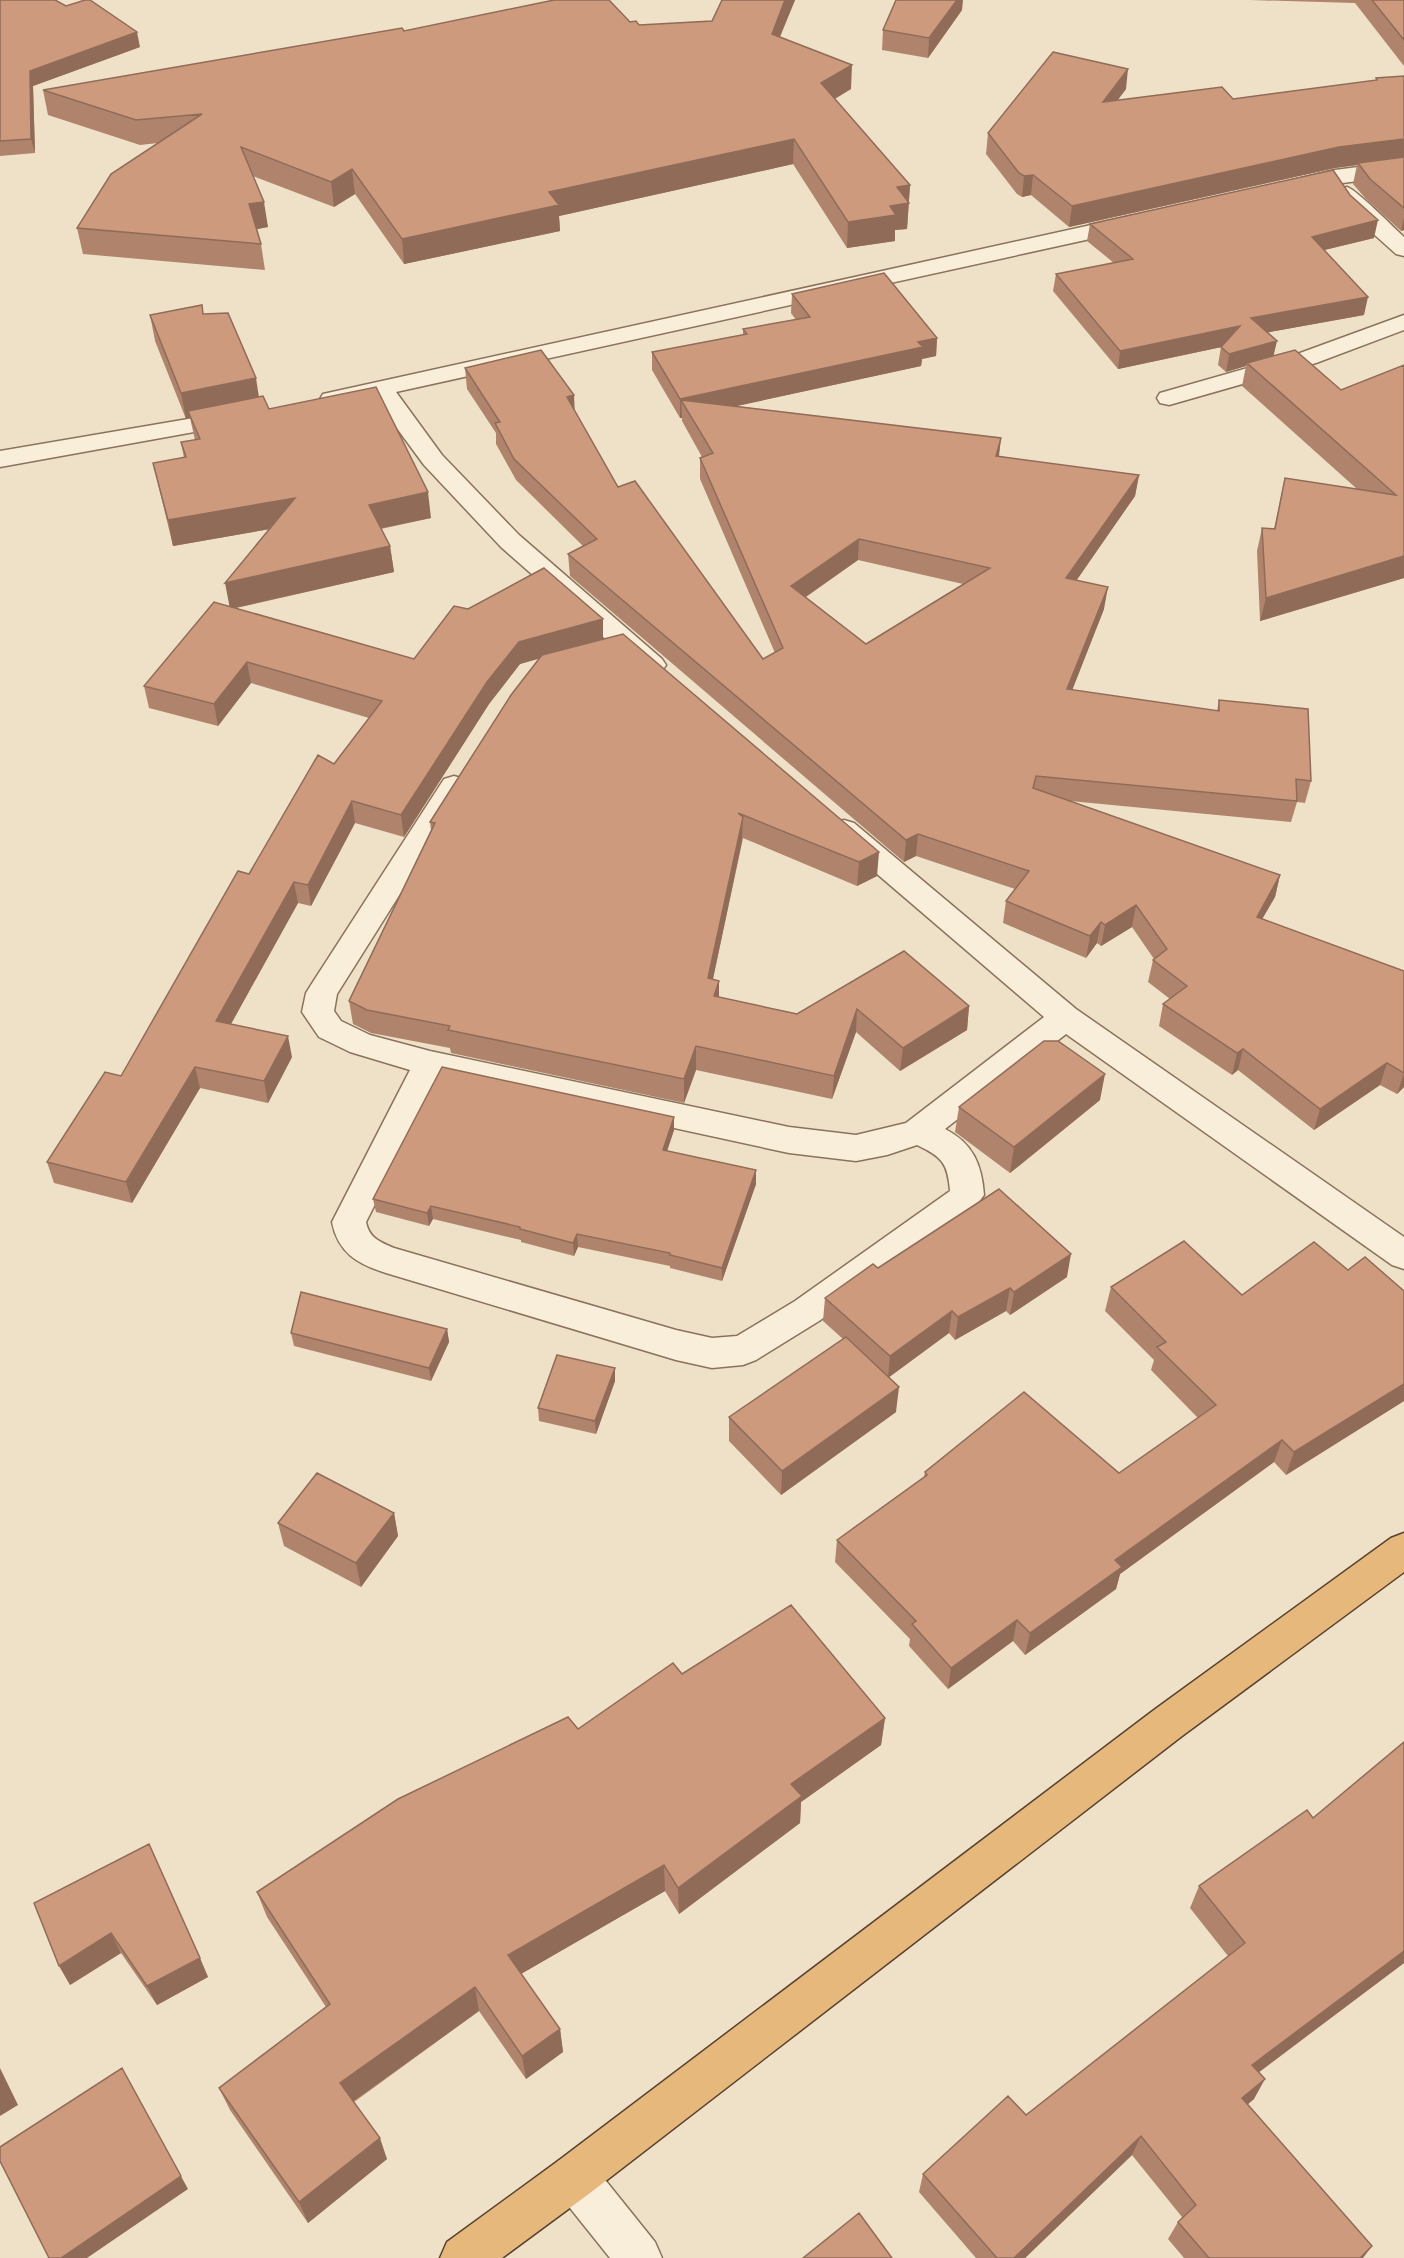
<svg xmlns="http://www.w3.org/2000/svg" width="1404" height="2258" font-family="Literata,serif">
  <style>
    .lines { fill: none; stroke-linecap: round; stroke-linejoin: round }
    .minor-casing { stroke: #8a725c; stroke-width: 3 }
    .trunk-casing { stroke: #584130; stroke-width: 3 }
    .minor { fill: #f9eeda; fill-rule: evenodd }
    .trunk { fill: #e7b87c; fill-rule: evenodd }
    .wall { fill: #b0846c; fill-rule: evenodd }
    .shaded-wall { fill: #906c58 }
    .building { fill: #cd9a7d; stroke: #906c58; stroke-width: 1.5; fill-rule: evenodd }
  </style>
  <rect width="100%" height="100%" fill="#efe1c7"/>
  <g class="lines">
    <g class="minor-casing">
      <path id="minor" d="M1404,161V175L1335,184L1293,194L1285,192L1282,187L1285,182L1335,170Z
        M1347,187C1357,190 1393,227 1404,237V256L1396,254L1348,211L1336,194L1339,189Z
        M1132,216L1140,218L1143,223L1140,228L396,392L442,455L519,535L662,659L666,665L662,671L652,674L642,671L501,547L424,465L374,397L332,406L323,404L320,399L323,394L332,392Z
        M1404,315V330L1316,363L1169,405L1160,403L1157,398L1160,393L1300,353Z
        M235,411L244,413L247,418L244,423L0,467V451Z
        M454,776L464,779L468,786L337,994L334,1011L341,1021L370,1035L430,1051L789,1127L856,1135L906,1123L1044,1017L834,837L829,830L834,823L844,820L854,823L1076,1009L1404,1237V1269L1392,1265L1066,1034L945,1129C973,1143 982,1165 984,1195L970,1214L819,1321L756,1360L743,1365L712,1368L676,1360L386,1273C358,1264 338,1253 332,1222L410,1070L350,1052L319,1037L302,1012L306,993L311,985L444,779ZM439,1077L789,1153L856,1161L887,1155L917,1145C942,1157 948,1163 950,1191L795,1301L737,1336L712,1338L676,1330L394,1248C380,1242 369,1238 366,1222Z
        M574,2154L590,2161L655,2242L662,2258H610L558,2193L551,2177L558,2161Z"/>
    </g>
    <g class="trunk-casing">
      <path id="trunk" d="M1404,1533V1572L1182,1736L590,2193L502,2258H440L447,2242L558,2161L1154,1710L1391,1538Z"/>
    </g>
    <use href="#minor" class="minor"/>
    <use href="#trunk" class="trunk"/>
  </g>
  <path class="wall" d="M0,0L140,47L33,86L35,153L0,156Z
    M722,0H795L780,37L851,89L835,99L910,185L907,229L895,230V241L847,248L793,164L559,216L560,231L404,264L355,194L334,207L253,176L268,227L256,229L261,244L265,270L83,254L77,228L158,143L140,145L48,115L43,90L404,31L630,22L639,25L712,21Z
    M1250,0H1404V66L1355,3Z
    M962,10L928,58L882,50L883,30Z
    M1404,76V230L1401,231L1366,199L1353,184L1357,165L1335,168L1069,227L1031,195L1022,197L1017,194L986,154L988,133L1126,89L1117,101L1233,99L1376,80V78Z
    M1090,224L1374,238L1324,250L1364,315L1268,332L1274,356L1341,390L1404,365V578L1260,621L1257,551L1262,528L1274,529L1285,478L1357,489L1242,386L1246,366L1226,372L1218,365L1221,347L1118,369L1053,291L1056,274L1114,263L1087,241Z
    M792,294L937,338L936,356L922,359L921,366L735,406L1001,438L999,457L1139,475L1135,496L1076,580L1104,609L1072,690L1217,711L1219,700L1311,781L1305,803L1297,802L1291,822L1070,801L1280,875L1275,897L1262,919L1404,971V1087L1397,1094L1380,1085L1314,1130L1238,1070L1232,1075L1159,1026L1163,1004L1170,999L1148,982L1153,960L1154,959L1132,927L1101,946L1097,943L1086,958L1003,923L1006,901L1015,889L916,856L904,862L570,576L568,554L583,546L516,480L496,444V433L467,389L465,368L574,395V410L618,487L763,659L775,653L700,479V458L702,457L682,421V418H680L652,370V352L743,335V329L796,320L791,313ZM858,560L963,584L866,644L806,597Z
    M202,305L203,314L259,397L269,409L431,518L381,529L390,546L394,572L236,608L414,659L468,609L603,619V639L877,876L857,886L743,838L713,979L719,981V997L797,1014L904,951L969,1006L967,1030L900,1071L856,1032L832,1099L696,1070L684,1103L451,1053L450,1048L371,1033L353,1024L349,1001L431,830L430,822L539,658L520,664L489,704L404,837L355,823L311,906L298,903L231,1024L292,1057L268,1103L200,1088L132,1203L54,1183L47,1162L121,1076L249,874L369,718L251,683L218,726L149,708L144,686L229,606L270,529L173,546L153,463L184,458L181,442L195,440L190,418L186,419L155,341L150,315Z
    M1100,1100L1010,1173L955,1132L959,1107Z
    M674,1117V1130L667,1151L756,1170V1184L722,1281L670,1268V1266L578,1247L574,1256L521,1242V1240L433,1219L429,1226L376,1212L373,1199Z
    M878,1268L1067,1277L1010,1315L1006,1311L955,1340L949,1333L889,1377L896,1412L781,1495L729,1441V1417L843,1339L823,1321L825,1298Z
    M1348,1270L1404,1291V1401L1286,1475L1274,1462L1120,1574L1116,1589L1025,1655L1013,1641L948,1689L909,1646L910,1639L835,1562L837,1540L924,1477L925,1472L1119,1473L1198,1418L1151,1370L1154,1360L1105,1311L1111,1287L1242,1295Z
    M447,1329L449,1342L431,1381L294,1346L291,1333Z
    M615,1368V1381L596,1434L539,1421L538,1408Z
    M394,1513L398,1536L361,1587L284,1546L278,1523Z
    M682,1674L885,1718L881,1745L801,1802L800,1823L679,1914L665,1891L521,1974L560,2029L563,2052L526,2079L479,2011L354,2102L387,2159L308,2223L230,2110L219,2088L326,2007L267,1917L257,1892L578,1729Z
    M1404,1742V1963L1258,2072L1254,2099L1247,2105L1363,2258H1184L1168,2239L1178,2222L1182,2217L1132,2155L1025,2258H976L919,2192L923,2174L1026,2115L1228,1956L1190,1908L1199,1886L1313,1818Z
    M149,1844L208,1977L157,2005L121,1953L70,1985Z"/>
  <path class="shaded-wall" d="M785,0H795L771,58L772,34Z
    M957,0H963L962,10L928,58L929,38Z
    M137,32L140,47L33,86L35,153L31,139L30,71Z
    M852,65L851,89L820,107L821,83Z
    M1128,69L1126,89L1100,123L1103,102Z
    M794,139L793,164L559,216L560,231L404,264L402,239L549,192Z
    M1404,139V159L1358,163L1357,165L1335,168L1069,227L1072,206L1339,147Z
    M352,169L355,194L334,207L331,182Z
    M1033,175L1031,195L1022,197L1024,176Z
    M910,185L907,229L895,230V241L847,248L848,222L890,206L897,187Z
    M264,202L268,227L253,230L249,204Z
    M1404,217V230L1401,231Z
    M1378,220L1374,238L1308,254L1312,237Z
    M1368,297L1364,315L1248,336L1251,318Z
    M1240,326L1236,344L1118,369L1120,351Z
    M937,338L936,356L922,359L921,366L691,416L681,400L682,418H680V399Z
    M1277,341L1273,358L1247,363L1246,366L1226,372L1229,354Z
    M256,378L260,404L188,411L190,418L186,419L181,393Z
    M574,395L575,416L567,397Z
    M1001,438L998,460L996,456Z
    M1139,475L1135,496L1063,600L1066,578Z
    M428,492L431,518L372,530L369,505Z
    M295,498L299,524L173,546L168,520Z
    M859,539L858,560L791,607V586Z
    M390,546L394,572L230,609L225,583Z
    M1404,556V578L1260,621L1266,598Z
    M1108,587L1104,609L1064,711L1067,689Z
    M603,619V641L520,664L489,704L404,837L401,815L487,682L519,642Z
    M247,662L251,683L218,726L214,704Z
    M352,801L355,823L311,906L308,885Z
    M743,817L742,841L708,1002V978Z
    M918,834L916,856L904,862L906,840Z
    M879,852L877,876L857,886L859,862Z
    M1280,875L1275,897L1251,938L1257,917Z
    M294,882L298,903L221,1042L216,1021Z
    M1136,905L1132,927L1101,946L1105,925Z
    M1101,922L1097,943L1086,958L1090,936Z
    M719,981V1004L714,996Z
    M969,1006L967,1030L900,1071L903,1048Z
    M857,1009L856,1032L832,1099L834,1076Z
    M288,1036L292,1057L268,1103L264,1081Z
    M696,1046V1070L684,1103V1079Z
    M1243,1049L1238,1070L1232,1075L1237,1053Z
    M1387,1063L1380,1085L1314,1130L1320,1109Z
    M195,1067L200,1088L132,1203L126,1182Z
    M1404,1073V1087L1397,1094Z
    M1105,1074L1100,1100L1010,1173L1014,1147Z
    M674,1117V1130L663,1163V1150Z
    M756,1170V1184L722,1281V1268Z
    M431,1206L433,1219L429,1226L427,1213Z
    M577,1234L578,1247L574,1256L573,1243Z
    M1071,1254L1067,1277L1010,1315L1014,1292Z
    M1010,1288L1006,1311L955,1340L958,1317Z
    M952,1311L949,1333L888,1378L890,1356Z
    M447,1329L449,1342L431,1381L429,1368Z
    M615,1368V1381L596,1434L595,1421Z
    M1404,1384V1401L1286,1475L1294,1452Z
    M899,1387L896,1412L781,1495L782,1471Z
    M1282,1440L1274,1462L1120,1574L1116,1589L1025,1655L1030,1633L1115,1560Z
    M394,1513L398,1536L361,1587L356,1563Z
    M1017,1620L1013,1641L948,1689L951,1668Z
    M885,1718L881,1745L801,1802L800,1823L679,1914L678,1888L791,1784Z
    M664,1865L665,1891L512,1979L508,1955Z
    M111,1933L121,1953L70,1985L59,1966Z
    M1404,1951V1963L1242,2085L1252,2065Z
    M200,1958L208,1977L157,2005L147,1986Z
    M475,1987L479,2011L348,2105L340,2083Z
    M560,2029L563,2052L526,2079L522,2056Z
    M0,2068L18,2105L0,2116Z
    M122,2068L188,2189L87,2258H61Z
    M1265,2079L1254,2099L1231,2118L1242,2098Z
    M1141,2136L1132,2155L1025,2258H1014Z
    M380,2138L387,2159L308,2223L299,2202Z
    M1372,2246L1363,2258H1360Z"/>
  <path class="building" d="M0,0H55L66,6L85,0H90L137,32L30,71L31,139L0,141Z
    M554,0H609L630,22L636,21L639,25L712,21L722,0H785L772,34L852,65L821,83L910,185L897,187L909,203L890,206L896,215L848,222L794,139L549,192L559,205L402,239L352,169L331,182L241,147L264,202L249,204L261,244L77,228L111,174L202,114L136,120L43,90L402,28L404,31Z
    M896,0H957L929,38L883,30Z
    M1372,0H1404V40Z
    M1053,52L1128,69L1103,102L1222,87L1233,99L1377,80L1376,78L1404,76V139L1339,147L1072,206L1033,175L1024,176L1019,173L988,133Z
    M1404,157V208L1370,179L1358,163Z
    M1333,170L1350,195L1378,220L1312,237L1368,297L1251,318L1277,341L1229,354L1221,347L1240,326L1120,351L1056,274L1133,259L1090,224Z
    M884,273L937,338L918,342L923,347L680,399L652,352L747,334L743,329L810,317L792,294Z
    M202,305L203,314L228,313L256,378L181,393L150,315Z
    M541,350L574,395L567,397L618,487L635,481L763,659L783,648L700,458L713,453L681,400L1001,438L996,456L1139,475L1066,578L1108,587L1067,689L1219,711V700L1308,709L1311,781L1296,779L1297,801L1036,776L1033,788L1280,875L1257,917L1404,971V1073L1387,1063L1320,1109L1243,1049L1237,1053L1163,1004L1187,986L1153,960L1167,949L1136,905L1105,925L1101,922L1090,936L1006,901L1029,871L918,834L906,840L568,554L597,539L514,459L495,423L500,422L465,368ZM859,539L990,568L866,644L791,586Z
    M1295,350L1341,390L1404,365V556L1266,598L1262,528L1275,529L1285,478L1396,495L1247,363Z
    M376,387L428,492L369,505L390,546L225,583L295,498L168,520L153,463L186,457L181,442L200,439L188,411L263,396L269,409Z
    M544,568L603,619L519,642L487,682L401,815L352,801L308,885L294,882L216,1021L288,1036L264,1081L195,1067L126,1182L47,1162L105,1072L121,1076L238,871L249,874L318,755L334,764L382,701L247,662L214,704L144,686L214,602L414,659L454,606L468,609Z
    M623,634L879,852L859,862L738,813L743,817L708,978L719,981L714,996L797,1014L904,951L969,1006L903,1048L857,1009L834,1076L696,1046L684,1079L448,1030L450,1026L367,1010L349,1001L435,823L430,822L511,695L542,655Z
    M1044,1041H1058L1105,1074L1014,1147L959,1107Z
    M442,1067L674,1117L663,1150L756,1170L722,1268L670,1255V1253L577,1234L573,1243L520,1229V1227L431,1206L427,1213L373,1199Z
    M999,1189L1071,1254L1014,1292L1010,1288L958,1317L952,1311L890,1356L825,1298L873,1264L878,1268Z
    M1184,1241L1242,1295L1314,1242L1348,1270L1365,1257L1404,1291V1384L1294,1452L1282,1440L1115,1560L1122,1567L1030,1633L1017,1620L951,1668L912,1624L916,1621L837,1540L927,1475L925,1472L1024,1392L1119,1473L1216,1405L1157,1347L1166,1342L1111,1287Z
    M301,1292L447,1329L429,1368L291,1333Z
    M846,1337L899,1387L782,1471L729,1417Z
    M557,1355L615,1368L595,1421L538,1408Z
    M317,1473L394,1513L356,1563L278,1523Z
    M791,1605L885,1718L791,1784L802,1796L678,1888L664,1865L508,1955L560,2029L522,2056L475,1987L340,2083L380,2138L299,2202L219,2088L330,2004L257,1892L398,1799L568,1717L578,1729L673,1663L682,1674Z
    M1404,1742V1951L1252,2065L1265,2079L1242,2098L1372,2246L1360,2258H1209L1178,2222L1196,2205L1141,2136L1014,2258H997L923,2174L1008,2096L1026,2115L1245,1943L1199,1886L1307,1810L1313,1818Z
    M149,1844L200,1958L147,1986L111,1933L59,1966L34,1903Z
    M122,2068L181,2176L61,2258H49L0,2161V2147Z
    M859,2213L892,2258H803Z"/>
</svg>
